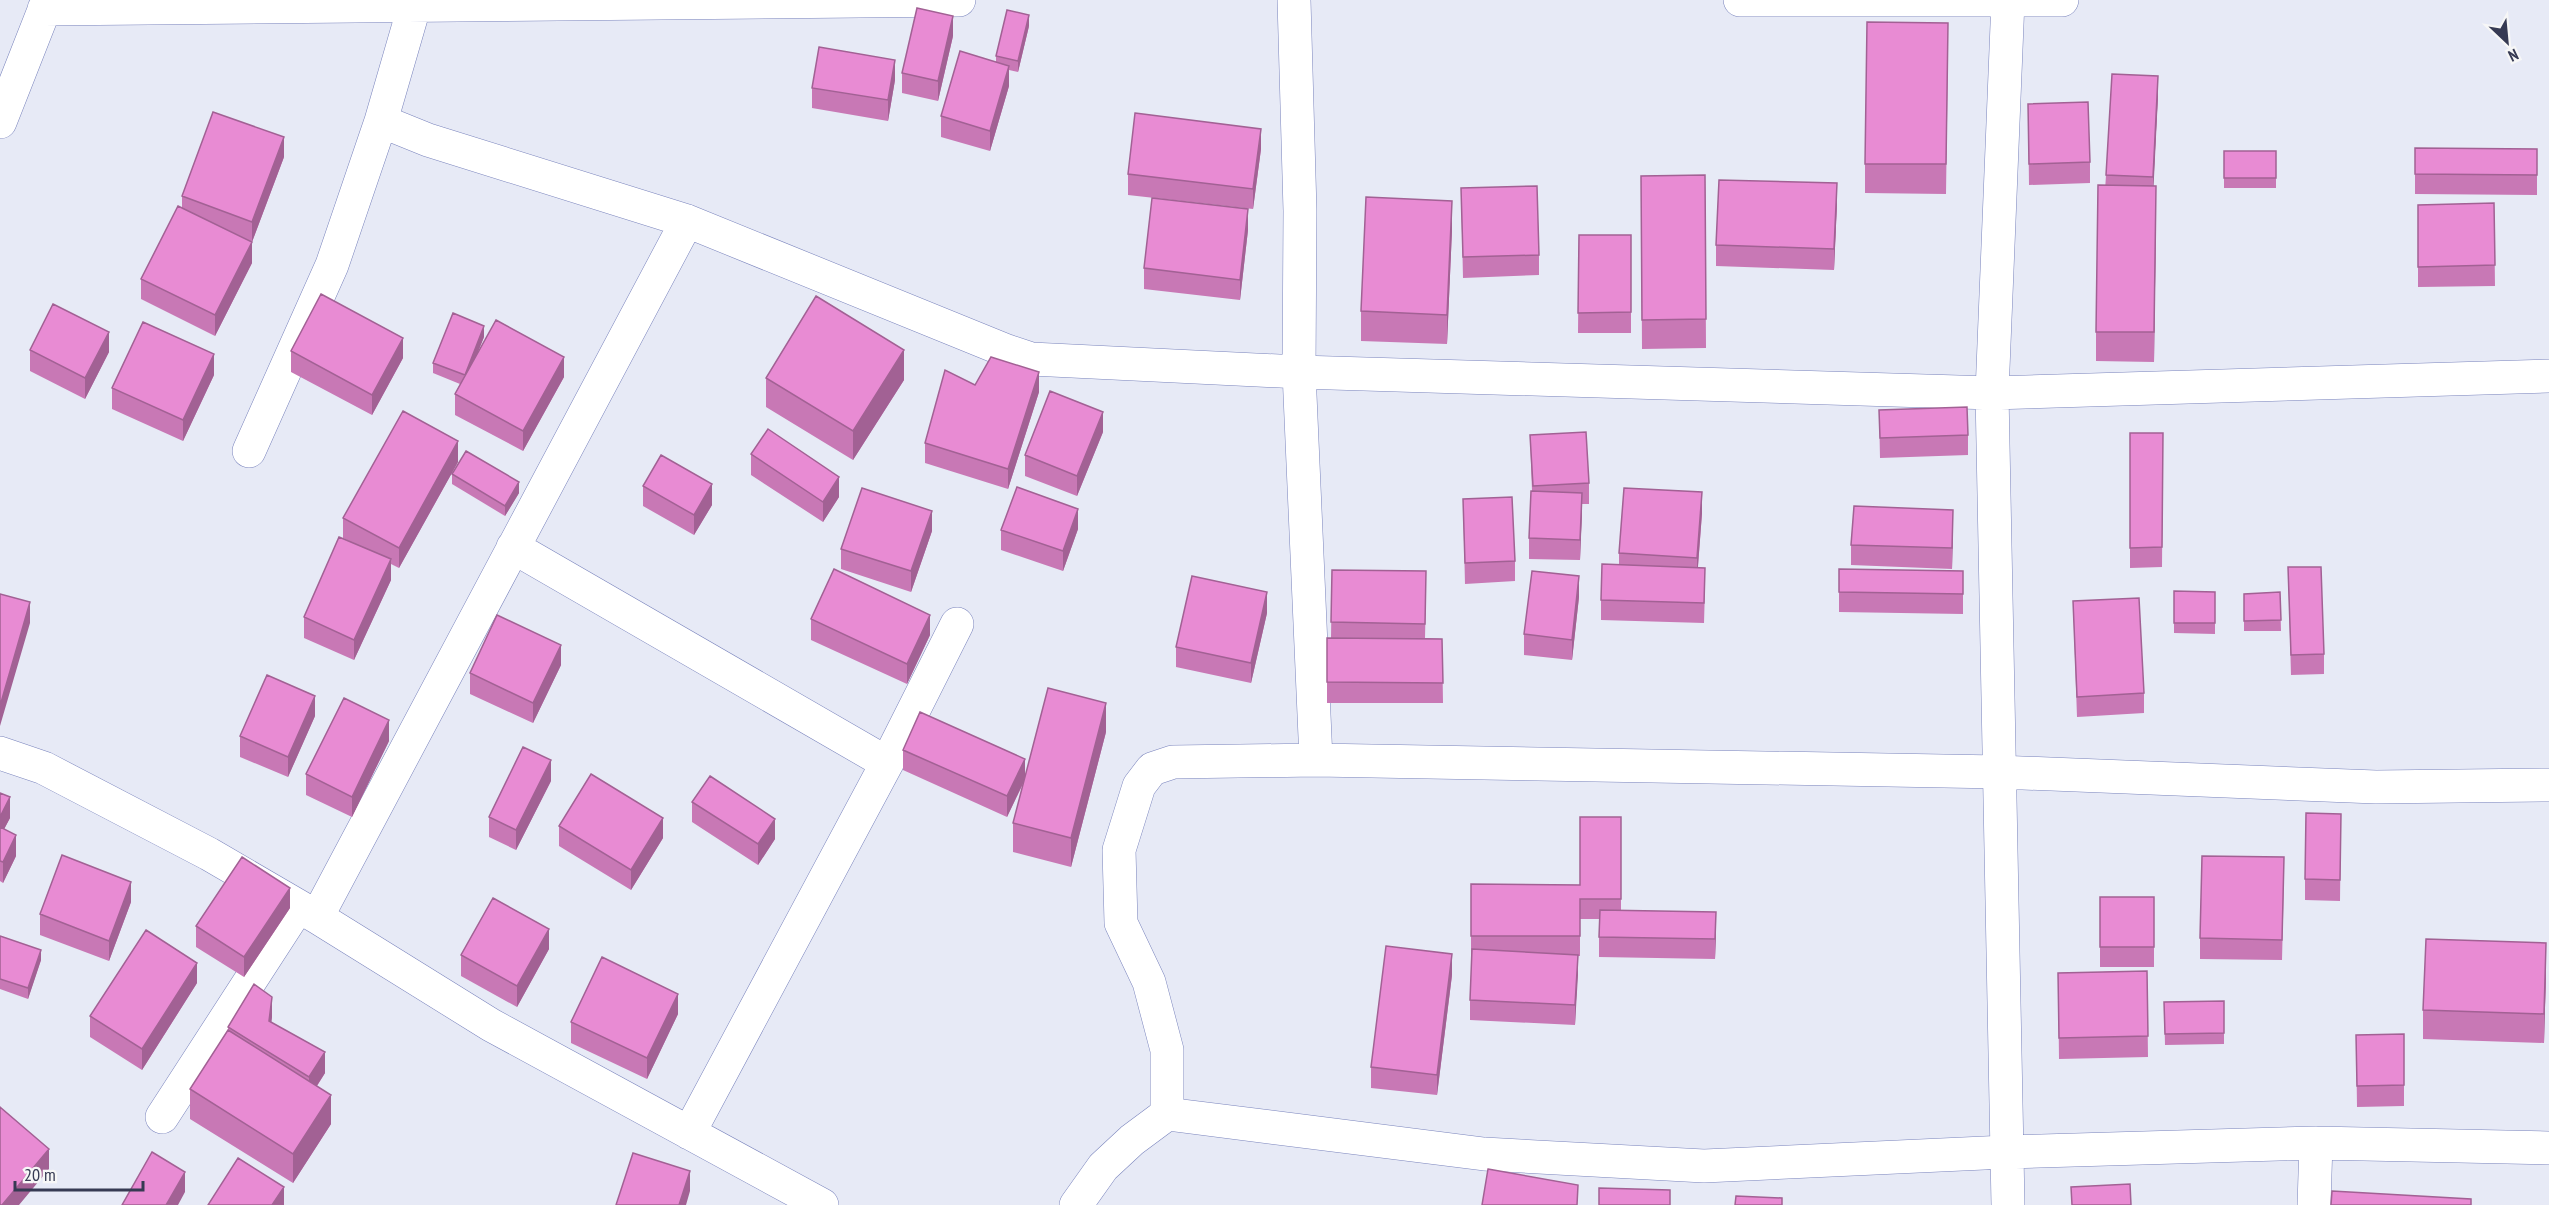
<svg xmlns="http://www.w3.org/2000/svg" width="2549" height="1205" font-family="'PT Sans Narrow',sans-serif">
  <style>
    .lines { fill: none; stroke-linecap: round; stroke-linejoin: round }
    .minor-casing { stroke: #7a84bd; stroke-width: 34 }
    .minor { stroke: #fff; stroke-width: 33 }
    .wall { fill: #c878b5 }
    .shaded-wall { fill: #a26194 }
    .building { fill: #e88bd3; stroke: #a26194; stroke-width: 1.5 }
  </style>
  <rect width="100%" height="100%" fill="#e7eaf6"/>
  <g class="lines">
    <g class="minor-casing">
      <path id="minor" d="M1294,0L1300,211L1299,372L1316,760
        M1740,0H2062
        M44,9L959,0
        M381,121L428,140L687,221L1007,351L1031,359L1299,372L1992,393L2549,376
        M0,122L48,0
        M249,451L332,265L381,121L415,4
        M513,547L887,763
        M0,753L44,768L209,854L317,917L491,1025L822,1205
        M317,917L687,221
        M1167,1114L1484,1154L1704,1166L2006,1152L2316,1143L2549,1148
        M162,1117L298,907
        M689,1133L887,763L957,624
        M1076,1205L1103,1167L1132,1140L1167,1114V1050L1149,982L1121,923L1119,850L1139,786L1152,769L1173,762L1316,760L1999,772L2376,787L2549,785
        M2008,1205L1992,393L2008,0
        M2314,1205L2316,1143"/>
    </g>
    <use href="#minor" class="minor"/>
  </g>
  <path class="wall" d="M1029,26L1018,72L1009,70V86L990,151L941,137V116L996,62V56Z
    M953,36L938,101L902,93V73Z
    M1948,52L1946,194L1865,193V164Z
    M895,80L888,121L812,108V88Z
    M2158,96L2153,186L2156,215L2154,362L2096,361V332L2106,175Z
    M2028,104L2090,162V183L2029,185Z
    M2415,148L2537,149V195L2415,194Z
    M1261,149L1253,209L1128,195V174Z
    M2224,151H2276V188H2224Z
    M284,157L252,242L250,241L252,263L215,336L141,299V279L182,208V196Z
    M1705,175L1706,348L1642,349L1641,176Z
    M1461,188L1539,255V275L1463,278Z
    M1837,203L1834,270L1716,266V245Z
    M2494,203L2495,286L2418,287V205Z
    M1248,230L1240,300L1144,289V268Z
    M1452,230L1447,344L1361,341V311Z
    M1579,235H1631V333H1578Z
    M484,337L478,351L564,377L523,451L455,415V394L460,384L433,373V363Z
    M30,350L109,352L85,399L30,371Z
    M291,351L403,358L372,415L291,372Z
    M214,375L183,441L112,409V388Z
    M766,378L904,380L853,460L766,407Z
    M975,385L1039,392L1008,489L925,463V443Z
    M1879,410L1968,435V455L1880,458Z
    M1103,432L1077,496L1025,476V455Z
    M2130,433H2163L2162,567L2130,568Z
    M1530,435L1589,483V504H1582L1580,560L1529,559V538L1532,491Z
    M751,454L839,497L823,522L751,475Z
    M458,462L399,568L391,564V580L354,660L304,638V617L349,541L343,538V518Z
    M452,474L519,493L505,516L452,484Z
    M643,486L712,505L694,535L643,506Z
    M1463,499L1515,561V581L1465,584Z
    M1702,513L1698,567L1705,588L1704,623L1601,620V600L1619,564V553Z
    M1078,529L1063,571L1001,550V530Z
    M1953,530L1952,569L1851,565V545Z
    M932,531L911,592L841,569V549Z
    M2288,567L2324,654V674L2291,675Z
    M1839,569L1963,571V614L1839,612Z
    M1332,570L1426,591L1425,638L1442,639L1443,703H1327V638H1331Z
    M2174,591L2215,592V634L2174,633Z
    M2280,592L2281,631H2244V594Z
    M1579,597L1572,660L1524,655V634Z
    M2073,601L2144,693V713L2077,717Z
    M1267,613L1251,683L1176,667V647Z
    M811,619L930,635L907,684L811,640Z
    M561,665L533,723L470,694V673Z
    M315,716L288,777L240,757V736Z
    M1106,732L1071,867L1013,852V823L1023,784L1007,817L903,770V750L1025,775Z
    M389,741L352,817L306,795V774Z
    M551,781L516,850L489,837V817Z
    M0,793L10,818L4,829L16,856L3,883L0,881Z
    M692,802L775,839L758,865L692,822Z
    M2341,814L2340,901L2305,900V879Z
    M1621,817V911L1716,933L1715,959L1599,957V919H1580V956H1578L1575,1025L1470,1020V1000L1472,956H1471V884L1580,885Z
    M559,826L663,838L631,890L559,846Z
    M2284,878L2282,960L2200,959V938Z
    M2100,897H2154V967H2100Z
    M131,902L109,961L40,935V914Z
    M290,908L244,977L196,947V926Z
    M0,936L41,960L28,999L0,989Z
    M549,949L517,1007L461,976V955Z
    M2147,971L2148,1057L2059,1059L2058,973Z
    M2546,973L2544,1043L2423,1039V1010Z
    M1452,975L1437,1095L1371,1088V1067Z
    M197,983L142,1070L90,1037V1016Z
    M2224,1001V1044L2165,1045L2164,1002Z
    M678,1014L647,1079L571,1043V1022Z
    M272,1017L271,1022L325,1073L317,1086L331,1124L293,1183L190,1119V1089L228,1030V1027Z
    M2356,1035L2404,1085V1106L2357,1107Z"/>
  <path class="shaded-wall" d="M1029,15V26L1018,72V61Z
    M953,16V36L938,101V81Z
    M895,60V80L888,121V100Z
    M1009,66V86L990,151V131Z
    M2158,76V96L2153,198V177Z
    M1261,129V149L1253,209V189Z
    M284,137V157L252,242V222Z
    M1837,183V203L1834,270V249Z
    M2156,186V215L2154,362V332Z
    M1452,201V230L1447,344V315Z
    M1248,209V230L1240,300V280Z
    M252,242V263L215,336V315Z
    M484,326V337L465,385V375Z
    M109,332V352L85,399V378Z
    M403,338V358L372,415V395Z
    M904,350V380L853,460V431Z
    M214,354V375L183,441V420Z
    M564,357V377L523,451V431Z
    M1039,372V392L1008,489V469Z
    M1103,412V432L1077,496V476Z
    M458,441V462L399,568V548Z
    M839,477V497L823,522V502Z
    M519,482V493L505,516V506Z
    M712,484V505L694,535V515Z
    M1702,492V513L1697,578V558Z
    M1582,493V514L1580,560V540Z
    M1078,509V529L1063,571V551Z
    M1953,510V530L1952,569V548Z
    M932,511V531L911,592V571Z
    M391,559V580L354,660V640Z
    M1579,576V597L1572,660V640Z
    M1267,592V613L1251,683V663Z
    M30,602V623L0,726V706Z
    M930,615V635L907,684V664Z
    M561,645V665L533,723V703Z
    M315,696V716L288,777V757Z
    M1106,703V732L1071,867V838Z
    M389,720V741L352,817V797Z
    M1025,759V779L1007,817V796Z
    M551,760V781L516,850V830Z
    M10,797V818L0,837V817Z
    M663,818V838L631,890V870Z
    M775,819V839L758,865V844Z
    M16,835V856L3,883V862Z
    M131,882V902L109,961V941Z
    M290,888V908L244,977V957Z
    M1716,912V933L1715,959V939Z
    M549,929V949L517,1007V986Z
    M2546,943V973L2544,1043V1014Z
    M41,950V960L28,999V988Z
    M1452,954V975L1437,1095V1075Z
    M1578,955V975L1575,1025V1005Z
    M197,963V983L142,1070V1049Z
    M678,994V1014L647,1079V1058Z
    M272,997V1017L269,1042V1021Z
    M325,1052V1073L309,1098V1077Z
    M331,1095V1124L293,1183V1154Z
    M49,1149V1169L19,1205H2Z
    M690,1171V1191L686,1205H679Z
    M185,1172V1192L178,1205H166Z
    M284,1187V1205H272Z"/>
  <path class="building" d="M917,8L953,16L938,81L902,73Z
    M1007,10L1029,15L1018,61L996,56Z
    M1867,22L1948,23L1946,164H1865Z
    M819,47L895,60L888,100L812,88Z
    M960,51L1009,66L990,131L941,116Z
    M2112,74L2158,76L2153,177L2106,175Z
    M2088,102L2090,162L2029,164L2028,104Z
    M213,112L284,137L252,222L182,196Z
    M1135,113L1261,129L1253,189L1128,174Z
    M2415,148L2537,149V175L2415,174Z
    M2224,151H2276V178H2224Z
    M1705,175L1706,319L1642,320L1641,176Z
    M1719,180L1837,183L1834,249L1716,245Z
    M2098,185L2156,186L2154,332H2096Z
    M1537,186L1539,255L1463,257L1461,188Z
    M1366,197L1452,201L1447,315L1361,311Z
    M1152,198L1248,209L1240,280L1144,268Z
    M2494,203L2495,265L2418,267V205Z
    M178,206L252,242L215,315L141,279Z
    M1579,235H1631V312L1578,313Z
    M321,294L403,338L372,395L291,351Z
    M816,296L904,350L853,431L766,378Z
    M53,304L109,332L85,378L30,350Z
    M453,313L484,326L465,375L433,363Z
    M496,320L564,357L523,431L455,394Z
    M143,322L214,354L183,420L112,388Z
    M991,357L1039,372L1008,469L925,443L945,370L975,385Z
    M1050,391L1103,412L1077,476L1025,455Z
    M1967,407L1968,435L1880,438L1879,410Z
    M403,411L458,441L399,548L343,518Z
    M768,429L839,477L823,502L751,454Z
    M1586,432L1589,483L1533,486L1530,435Z
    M2130,433H2163L2162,547L2130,548Z
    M466,451L519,482L505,506L452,474Z
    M661,455L712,484L694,515L643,486Z
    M1017,487L1078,509L1063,551L1001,530Z
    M862,488L932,511L911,571L841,549Z
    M1624,488L1702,492L1697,558L1619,553Z
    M1531,491L1582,493L1580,540L1529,538Z
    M1512,497L1515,561L1465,563L1463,499Z
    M1854,506L1953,510L1952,548L1851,545Z
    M339,537L391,559L354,640L304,617Z
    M1602,564L1705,568L1704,603L1601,600Z
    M2288,567H2321L2324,654L2291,655Z
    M834,569L930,615L907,664L811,619Z
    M1839,569L1963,571V594L1839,592Z
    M1332,570L1426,571L1425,624L1331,622Z
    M1532,571L1579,576L1572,640L1524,634Z
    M1192,576L1267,592L1251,663L1176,647Z
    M2174,591L2215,592V623H2174Z
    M2280,592L2281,620L2244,621V594Z
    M0,594L30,602L0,706Z
    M2139,598L2144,693L2077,697L2073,601Z
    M497,615L561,645L533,703L470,673Z
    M1327,638L1442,639L1443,683L1327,682Z
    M267,675L315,696L288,757L240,736Z
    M1048,688L1106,703L1071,838L1013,823Z
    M344,698L389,720L352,797L306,774Z
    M920,712L1025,759L1007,796L903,750Z
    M523,747L551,760L516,830L489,817Z
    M591,774L663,818L631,870L559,826Z
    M710,776L775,819L758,844L692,802Z
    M0,793L10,797L0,817Z
    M2306,813L2341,814L2340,880L2305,879Z
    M1580,817H1621V899H1580V936H1471V884L1580,885Z
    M0,827L16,835L3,862L0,861Z
    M62,855L131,882L109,941L40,914Z
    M2202,856L2284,857L2282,940L2200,938Z
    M242,857L290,888L244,957L196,926Z
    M2100,897H2154V947H2100Z
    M493,898L549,929L517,986L461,955Z
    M1600,910L1716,912L1715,939L1599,937Z
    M146,930L197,963L142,1049L90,1016Z
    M0,936L41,950L28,988L0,979Z
    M2426,939L2546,943L2544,1014L2423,1010Z
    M1386,946L1452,954L1437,1075L1371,1067Z
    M1472,949L1578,955L1575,1005L1470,1000Z
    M602,957L678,994L647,1058L571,1022Z
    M2147,971L2148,1036L2059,1038L2058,973Z
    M254,984L272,997L269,1021L325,1052L309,1077L228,1027Z
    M2224,1001V1033L2165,1034L2164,1002Z
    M228,1030L331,1095L293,1154L190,1089Z
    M2404,1034V1085L2357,1086L2356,1035Z
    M0,1107L49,1149L2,1205H0Z
    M152,1152L185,1172L166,1205H122Z
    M633,1153L690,1171L679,1205H616Z
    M238,1158L284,1187L272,1205H208Z
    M1488,1169L1578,1185L1577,1205H1482Z
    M2130,1184L2131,1205H2072L2071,1187Z
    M1599,1188L1670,1190V1205H1599Z
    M2332,1191L2471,1199V1205H2331Z
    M1736,1196L1782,1198V1205H1735Z"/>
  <g transform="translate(2507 42) rotate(154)" stroke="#f7f7f7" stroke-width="4.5" paint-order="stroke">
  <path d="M0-4.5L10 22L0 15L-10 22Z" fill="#363a53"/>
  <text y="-9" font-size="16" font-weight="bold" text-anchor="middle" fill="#363a53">N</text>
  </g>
  <path d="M15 1181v9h128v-9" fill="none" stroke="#363a53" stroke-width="3"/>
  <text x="24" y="1181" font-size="18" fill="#363a53" stroke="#f7f7f7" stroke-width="4.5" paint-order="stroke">20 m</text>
</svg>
